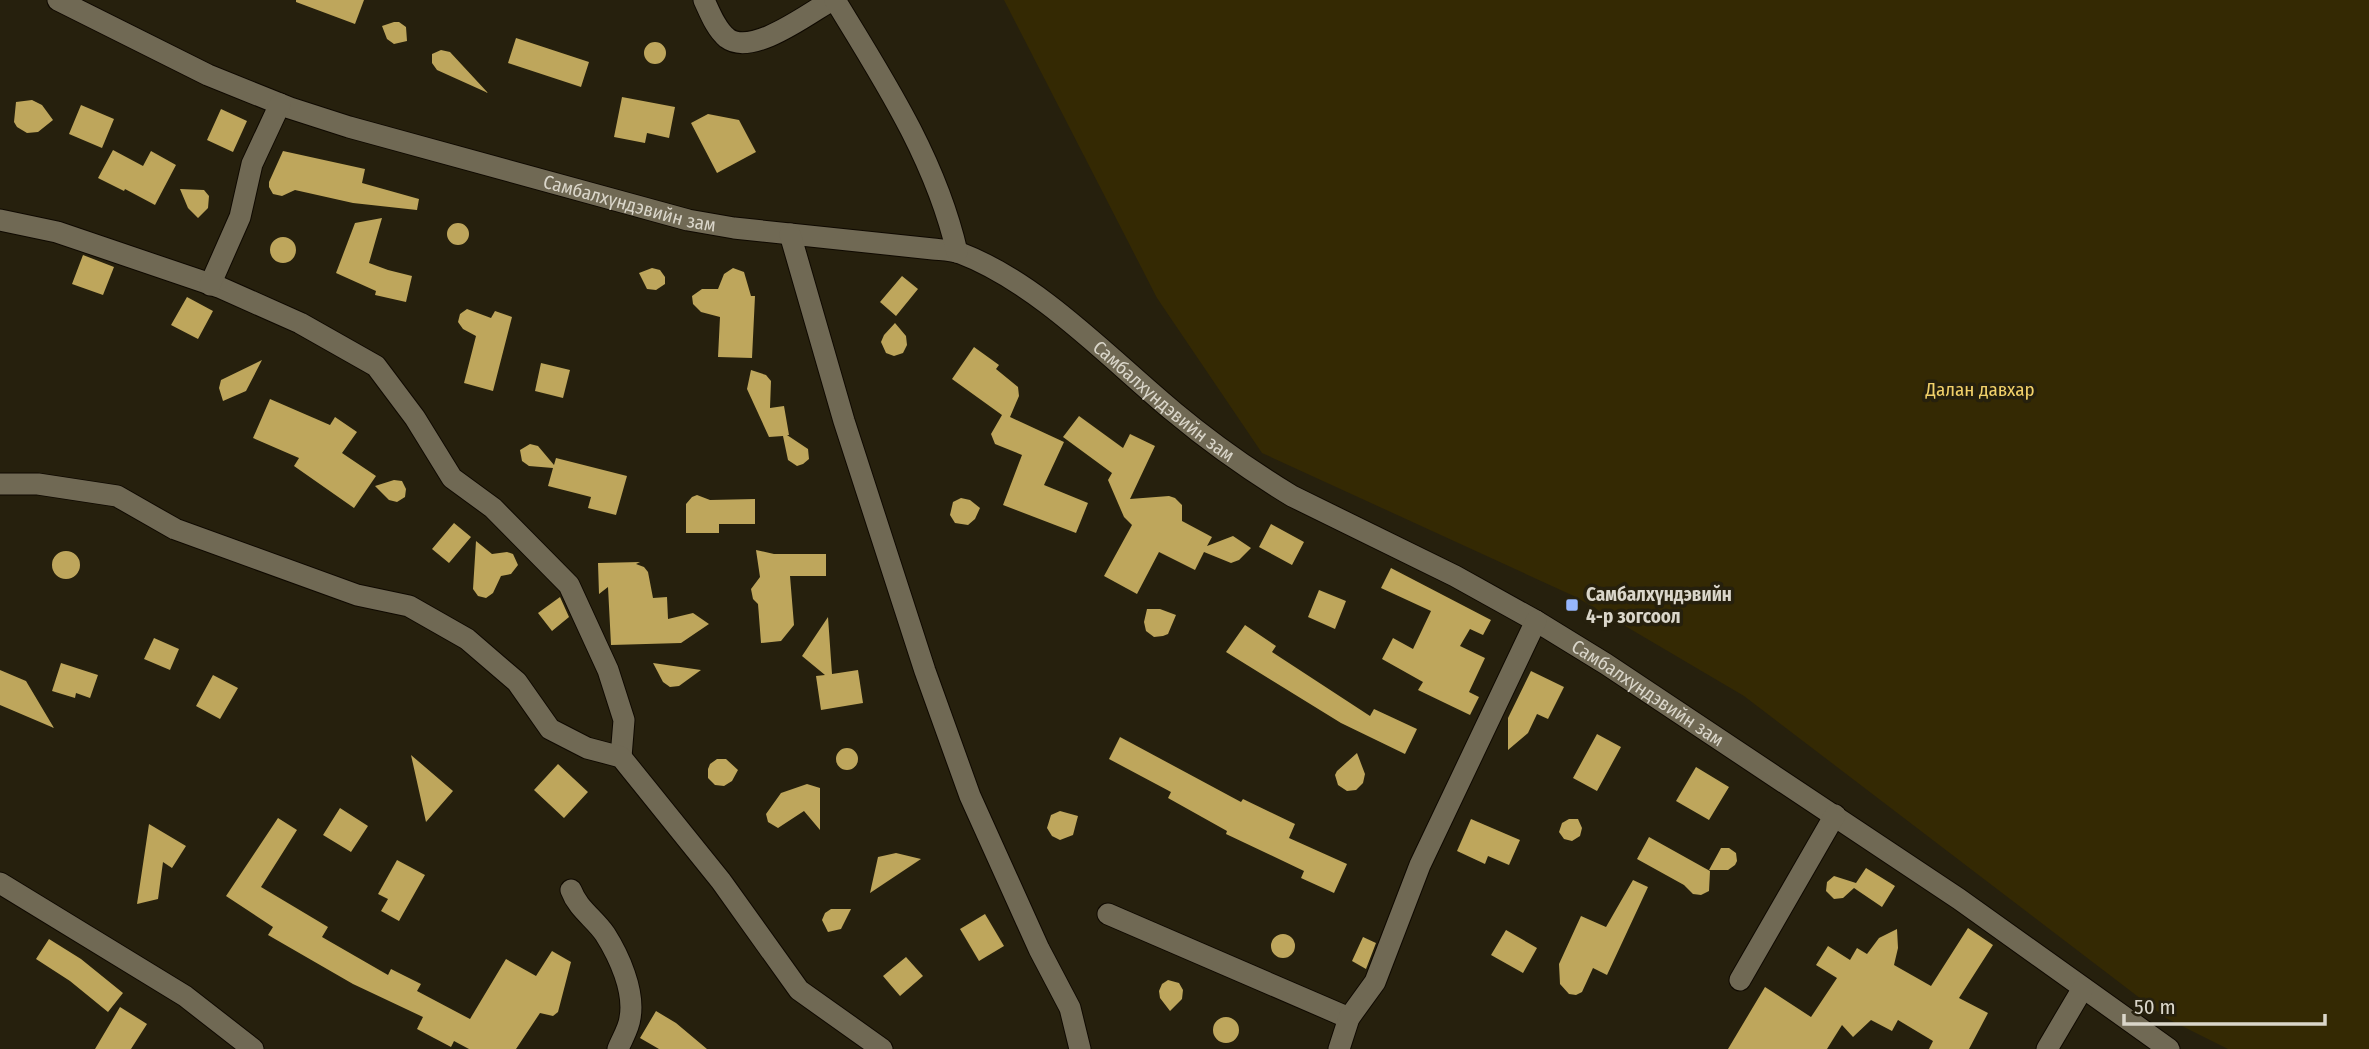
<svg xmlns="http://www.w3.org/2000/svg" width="2369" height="1049" font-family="'Fira Sans Condensed',sans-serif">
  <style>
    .green { fill: #342903 }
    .building { fill: #bea65c }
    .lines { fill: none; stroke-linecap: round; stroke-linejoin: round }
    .minor-casing { stroke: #0f0900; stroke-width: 23 }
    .minor { stroke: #706954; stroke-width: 21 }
    .poi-dot { fill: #96b6fd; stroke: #26200d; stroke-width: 2.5 }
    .labels { text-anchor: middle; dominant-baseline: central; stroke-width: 7; stroke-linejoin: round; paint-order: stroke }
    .street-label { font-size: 19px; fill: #dad6ca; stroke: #26200d }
    .park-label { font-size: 19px; fill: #f2d16a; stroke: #26200d }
    .poi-label { font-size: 19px; font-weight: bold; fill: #dad6ca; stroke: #26200d; text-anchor: start }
  </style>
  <rect width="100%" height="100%" fill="#26200d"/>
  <path class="green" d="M1004,0H2369V1049H2228L2166,1018L1744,696L1576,597L1262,453L1157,298Z"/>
  <path class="building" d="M296,0H364L355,24L296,2Z
    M394,22H399L406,27L407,41L394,44L387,39L382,26Z
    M516,38L589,62L581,87L508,63Z
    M644 53a11 11 0 1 1 22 0a11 11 0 1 1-22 0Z
    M441,50L450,52L488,93L437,70L432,63V54Z
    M622,97L675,107L669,138L647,133L645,143L614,137Z
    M32,100L42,105L53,120L38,132L27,133L17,127L14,122L16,102Z
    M81,105L114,119L102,148L69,134Z
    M221,109L247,121L233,152L207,140Z
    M708,114L739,120L756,152L717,173L691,123Z
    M113,150L143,166L151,151L176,165L155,205L125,189L124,191L98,178Z
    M283,151L365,169L362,183L419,199L417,210L353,203L295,190L282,196L273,194L269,187V182Z
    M180,189L204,190L209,196L208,208L198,218L188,208Z
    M382,218L369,263L388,270L412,276L406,302L375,295L376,291L336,273L355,223Z
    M447 234a11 11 0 1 1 22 0a11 11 0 1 1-22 0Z
    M270 250a13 13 0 1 1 26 0a13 13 0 1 1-26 0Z
    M83,255L114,267L103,295L72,284Z
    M652,268L660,270L665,277V284L656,290L647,289L639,273Z
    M733,268L744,272L751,296H755L752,358L718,357L720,317L701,312L693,304L692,296L702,289H718L724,274Z
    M902,276L918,289L896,316L880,302Z
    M187,297L213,311L198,339L171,325Z
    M467,309L491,318L495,311L512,317L493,391L464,383L476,336L463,329L458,322L460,314Z
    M895,323L906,336L907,345L903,353L894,356L886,353L881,342L884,335Z
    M974,347L999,365L996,369L1018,387L1019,396L1010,417L1064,442L1044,485L1088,503L1076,533L1003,505L1022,455L995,444L991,434L1002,415L952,379Z
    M262,360L246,391L223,401L219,388L221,380Z
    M541,363L570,370L563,398L535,391Z
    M751,370L766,375L771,381L770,408L784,406L789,435H787L808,449L809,459L803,464L797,466L788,460L783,436L769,437L747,389Z
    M270,399L330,425L335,417L357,432L342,453L376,476L354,508L294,466L299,458L253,438Z
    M1079,416L1123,448L1130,434L1155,446L1130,499L1169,496L1175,498L1182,505V521L1212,537L1207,546L1233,536L1251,548L1239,560L1231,563L1204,552L1195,570L1159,552L1137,594L1104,576L1132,525L1124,517L1108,480L1112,473L1063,437Z
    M530,444L538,446L554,465L556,458L627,476L616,515L588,508L591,497L548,486L553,468L529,466L522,461L520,450Z
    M394,480L402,481L406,489L405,497L397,502L389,500L375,486Z
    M697,495L710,500L755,499V524H719V533H686V504L692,497Z
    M961,498L970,500L980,508L975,519L968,525L955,523L950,515L953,502Z
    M454,523L471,537L449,563L432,549Z
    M1271,524L1304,542L1292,565L1259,547Z
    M476,541L492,554L507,552L513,554L518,565L511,574L501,576L493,593L486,598L478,596L473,589Z
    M756,550L774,554H826V576H790L794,625L781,641L761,643L758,604L753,599L751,589L760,577Z
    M52 565a14 14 0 1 1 28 0a14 14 0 1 1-28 0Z
    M640,562L636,564L644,567L648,572L653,598L667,597L668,619L693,613L709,624L681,643L611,645L608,587L599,594L598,563Z
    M1391,568L1491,620L1483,635L1470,629L1460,646L1485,658L1469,692L1479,697L1470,715L1418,690L1423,682L1382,659L1393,638L1413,649L1431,611L1381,588Z
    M1319,590L1346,601L1335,629L1308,617Z
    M560,597L569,617L552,631L538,613Z
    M1147,609H1160L1176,615L1168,634L1163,636L1154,637L1146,631L1144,622Z
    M828,617L832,674L858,670L863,703L821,710L816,676L825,675L802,656Z
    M1245,625L1276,646L1272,652L1370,716L1374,709L1417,729L1405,754L1341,723L1226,652Z
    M154,638L179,649L170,670L144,659Z
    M61,663L98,675L90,698L76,693L75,698L52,691Z
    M653,663L701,670L679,686L670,687L663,682Z
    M0,670L26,681L54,728L0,705Z
    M1531,671L1564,687L1548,719L1537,714L1528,733L1508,750V718Z
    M213,675L238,688L220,719L196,706Z
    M1597,734L1621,747L1597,791L1573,778Z
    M1120,737L1241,802L1243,799L1295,824L1289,838L1347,864L1334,893L1301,878L1304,871L1226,834L1227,831L1168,798L1171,792L1109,759Z
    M836 759a11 11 0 1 1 22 0a11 11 0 1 1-22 0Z
    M1357,753L1365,774L1363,783L1356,790L1347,791L1338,785L1335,775L1337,771Z
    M411,755L453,791L426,822Z
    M717,759H726L738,770L732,781L724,786L715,785L708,778V769L710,764Z
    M558,764L588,792L564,818L534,790Z
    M1696,767L1729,787L1709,820L1676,801Z
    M807,784L820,788V830L804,811L778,828L768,822L766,814L781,793Z
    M340,808L368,826L351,852L323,835Z
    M1060,811L1078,816L1073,835L1060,840L1052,836L1047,828L1051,815Z
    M278,818L297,830L261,887L328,927L322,937L388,975L391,969L421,984L417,991L470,1019L506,959L536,976L552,951L571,962L558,1012L553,1016L540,1013L516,1049H469L454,1041L451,1047L417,1029L423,1017L353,984L268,935L273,927L226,896Z
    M1471,819L1520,840L1509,865L1488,856L1485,864L1457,851Z
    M1569,819H1578L1582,828L1580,836L1572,841L1564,839L1559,832L1562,823Z
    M149,824L186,846L172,868L163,862L158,899L137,904Z
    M1649,837L1710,871L1709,891L1701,895L1693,894L1684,885L1637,859Z
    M1721,848H1729L1736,853L1737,861L1735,865L1728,870H1709Z
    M896,853L921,859L870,893L878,857Z
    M397,860L425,875L399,921L381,911L388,899L378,894Z
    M1866,868L1895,886L1882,907L1854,888L1843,898L1834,899L1826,891L1827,882L1834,876L1856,883Z
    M1633,880L1648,887L1607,975L1593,968L1582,992L1576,995L1569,994L1560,984L1559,964L1581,916L1606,927Z
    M831,909H851L841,929L828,932L822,920L825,913Z
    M985,914L1004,946L979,961L960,929Z
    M1968,928L1993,945L1959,998L1988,1013L1969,1049H1929L1933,1041L1898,1020L1892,1031L1871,1020L1853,1037L1842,1025L1827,1049H1728L1765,987L1811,1017L1837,978L1816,965L1828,946L1850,960L1857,948L1867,954L1879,938L1897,929L1898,948L1894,965L1931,986Z
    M1506,930L1537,948L1523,973L1491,955Z
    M1271 946a12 12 0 1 1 24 0a12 12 0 1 1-24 0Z
    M1363,937L1376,943L1366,969L1352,961Z
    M49,939L81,959L123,993L108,1012L70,981L36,959Z
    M906,957L923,976L900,996L883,976Z
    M1168,980L1179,983L1183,990L1182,999L1170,1011L1160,998L1159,991L1162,984Z
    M120,1007L147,1024L131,1049H95Z
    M656,1011L676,1023L707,1049H659L640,1038Z
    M1213 1030a13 13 0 1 1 26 0a13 13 0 1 1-26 0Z"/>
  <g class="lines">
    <g class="minor-casing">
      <g id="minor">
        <path id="s1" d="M58,0L208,75L290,108L349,127L688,220L734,228L933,249C942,250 951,250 960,253C1039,283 1110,359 1174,412C1211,443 1251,471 1292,496L1455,576L1536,621L1606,664L1959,899L2169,1049"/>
        <path d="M704,0C710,13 716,29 727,38C752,57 809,13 832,0"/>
        <path d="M835,0C884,80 936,160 957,252"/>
        <path d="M0,220L57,232L219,287L300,323L376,366L415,418L452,478L493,508L569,585L608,670L624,720L621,757"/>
        <path d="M790,234L844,421L925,671L970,796L1039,949L1070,1008L1080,1049"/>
        <path d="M210,285L240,217L252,164L280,104"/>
        <path d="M0,484H38L117,496L175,529L357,595L409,606L467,639L517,682L550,729L587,748L621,757L721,881L799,990L882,1049"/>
        <path d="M0,883L185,996L253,1049"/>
        <path d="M571,890C578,909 594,918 605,934C619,956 635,991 630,1018C629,1028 622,1039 618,1049"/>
        <path d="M1108,914L1349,1018"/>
        <path d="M1740,980L1835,815"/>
        <path d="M1339,1049L1349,1018L1375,982L1420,865L1536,621"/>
        <path d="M2047,1049L2083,988"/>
      </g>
    </g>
    <use href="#minor" class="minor"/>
  </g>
  <rect class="poi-dot" x="1565" y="598" width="14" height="14" rx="3.5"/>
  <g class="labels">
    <g class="street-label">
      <text stroke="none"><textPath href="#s1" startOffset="609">Самбалхүндэвийн зам</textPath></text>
      <text stroke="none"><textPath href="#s1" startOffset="1197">Самбалхүндэвийн зам</textPath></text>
      <text stroke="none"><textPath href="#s1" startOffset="1764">Самбалхүндэвийн зам</textPath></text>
    </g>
    <g class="park-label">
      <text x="1980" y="389">Далан давхар</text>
    </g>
    <g class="poi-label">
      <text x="1586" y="594">Самбалхүндэвийн<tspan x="1586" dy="22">4-р зогсоол</tspan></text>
    </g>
  </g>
  <path d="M2124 1014v10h201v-10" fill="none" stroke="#dad6ca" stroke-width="3.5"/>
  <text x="2134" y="1014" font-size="21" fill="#dad6ca" stroke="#26200d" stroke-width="5" paint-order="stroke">50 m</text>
</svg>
